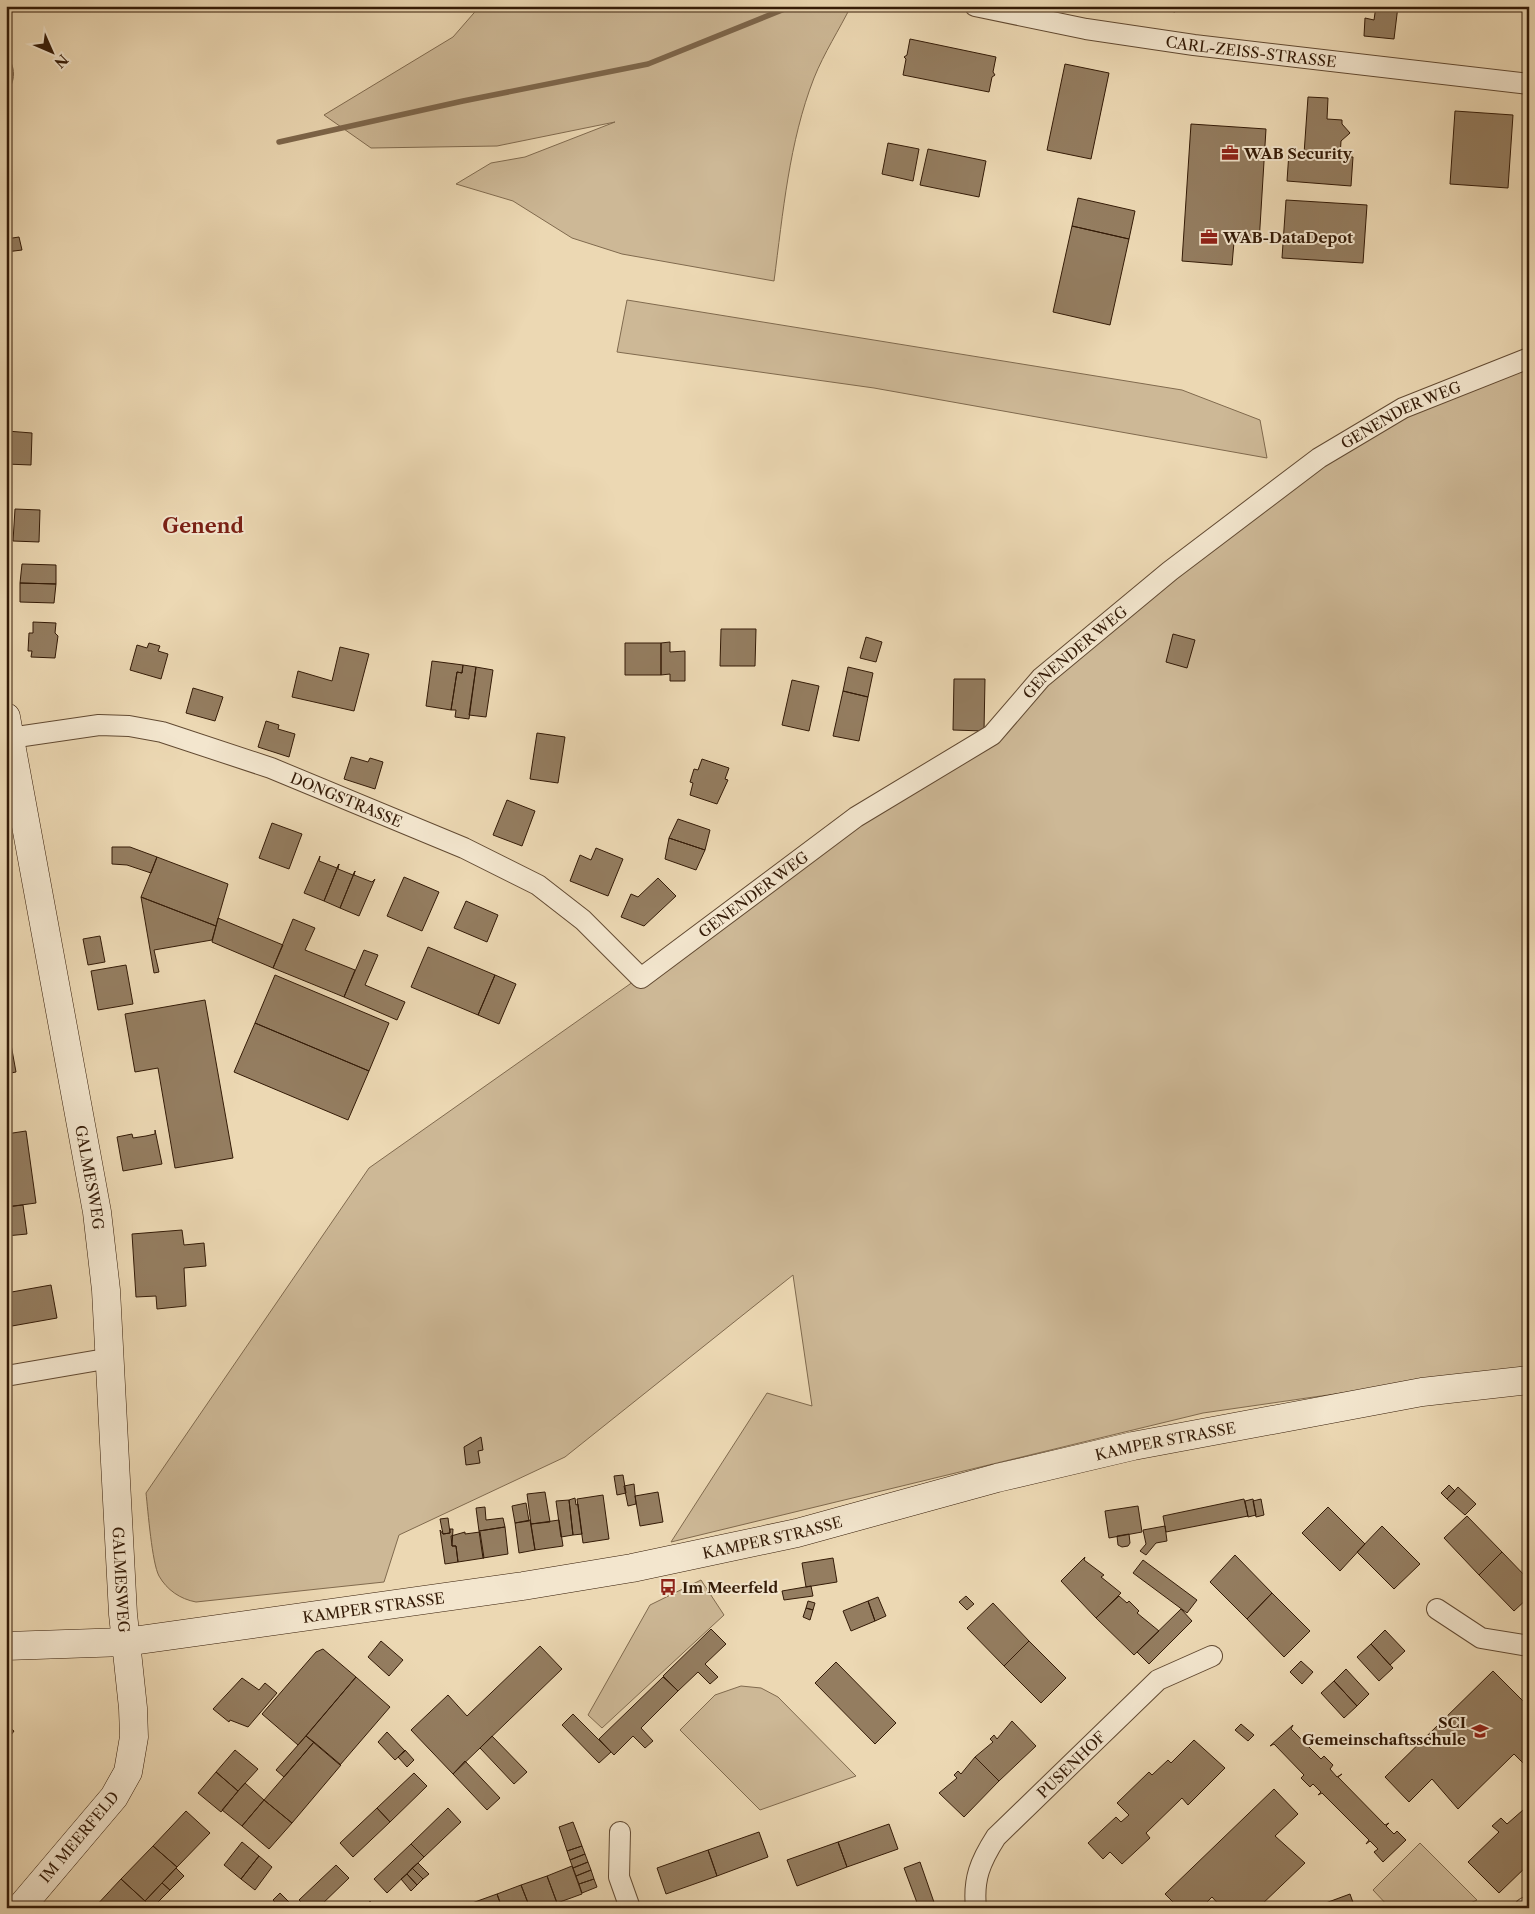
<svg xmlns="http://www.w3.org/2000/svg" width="1535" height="1914" font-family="'Libre Caslon Text',serif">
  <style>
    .green { fill: #cdb896; stroke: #806a4e }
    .water { fill: #ad9879; stroke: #7d664b }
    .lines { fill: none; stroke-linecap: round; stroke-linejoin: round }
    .stream { stroke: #7d664b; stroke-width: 5.5 }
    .building { fill: #947d60; stroke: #341b07 }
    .street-casing { stroke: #624a32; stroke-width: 22 }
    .secondary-casing { stroke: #341b07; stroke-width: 29 }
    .street { stroke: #f3e6ce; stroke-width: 20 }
    .secondary { stroke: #f3e6ce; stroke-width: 28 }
    .labels { text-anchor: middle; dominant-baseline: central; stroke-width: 4; stroke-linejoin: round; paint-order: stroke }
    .street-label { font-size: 15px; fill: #341b07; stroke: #f3e6ce }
    .poi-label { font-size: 15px; font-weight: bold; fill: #341b07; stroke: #f3e6ce; text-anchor: start }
    .district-label { font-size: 20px; font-weight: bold; fill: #7a1f14; stroke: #f3e6ce }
  </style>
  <rect width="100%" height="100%" fill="#ecd8b3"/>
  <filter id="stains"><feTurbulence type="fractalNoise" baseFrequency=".004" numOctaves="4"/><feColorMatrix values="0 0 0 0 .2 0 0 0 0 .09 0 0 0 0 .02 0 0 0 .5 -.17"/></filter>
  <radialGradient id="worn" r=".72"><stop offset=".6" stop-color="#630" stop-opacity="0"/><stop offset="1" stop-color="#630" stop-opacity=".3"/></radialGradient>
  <path class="green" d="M480,6H851C839,30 824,53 814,78C789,142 783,213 774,281L622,254L572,238L513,201L456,184L491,163L525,157L615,122L497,146L371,148L324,115L453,37Z
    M627,300L1182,390L1260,420L1267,458L874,388L617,352Z
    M1529,358V1366L1203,1413L671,1542L767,1393L812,1406L793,1275L565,1457L399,1535L384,1582L196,1602C180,1599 167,1590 159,1576C152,1563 148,1511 146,1493L369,1168L691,941L992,735L1041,678L1319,458Z
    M701,1580L724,1615L602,1728L588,1715L650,1605Z
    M741,1686L761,1688L778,1697L856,1776L760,1810L680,1730L715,1695Z
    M1420,1843L1477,1900L1460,1908H1390L1373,1890Z"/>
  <path class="water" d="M6,54C16,68 16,80 6,94Z"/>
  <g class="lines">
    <path class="stream" d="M279,142L463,101L648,64L792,6"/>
  </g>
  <path class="building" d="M1146,6H1176L1175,12Z
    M1376,6H1398L1394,39L1364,36L1365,18L1374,20Z
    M910,39L996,57L993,72L995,75L992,77L989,92L903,75L906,59L904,57L907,55Z
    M1065,64L1109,73L1091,159L1047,150Z
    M1308,97L1328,98L1327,119L1342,120V124L1350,133L1341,141L1340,157L1304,154Z
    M1455,111L1513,115L1508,188L1450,184Z
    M1191,124L1266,129L1259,243L1234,242L1232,265L1182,261Z
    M888,143L919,149L913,181L882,174Z
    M928,149L986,161L979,197L920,185Z
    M1289,152L1353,157L1351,186L1287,181Z
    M1078,198L1135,211L1129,239L1072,226Z
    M1286,200L1367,205L1363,263L1282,258Z
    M1072,226L1129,239L1110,325L1053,312Z
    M19,237L22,250L6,252V239Z
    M7,431L32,433L31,465L6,464Z
    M15,509L40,510L39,542L13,541Z
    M22,564L56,565V584L20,583Z
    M20,583L56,584L54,603L20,602Z
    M33,622L56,623L55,633L58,636L55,658L31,657L32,651H28L29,633H33Z
    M721,629H756L755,666H720Z
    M1173,634L1195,640L1187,668L1166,662Z
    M866,637L882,642L876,662L860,658Z
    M670,642V652L685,651V681H670V674L661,675V643Z
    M149,643L160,646L158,651L168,654L161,679L130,670L137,645L147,648Z
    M625,643H661V675H625Z
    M340,647L369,654L354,711L292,697L298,671L332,681Z
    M432,661L463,665L462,673L457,672L451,710L426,706Z
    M463,665L476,667L469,719L455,717L456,710H451L457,672L462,673Z
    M476,667L493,670L486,717L469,715Z
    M848,667L873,673L868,697L843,691Z
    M954,679H985L984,731L953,730Z
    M792,680L819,686L809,731L782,725Z
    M193,688L223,697L215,721L186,713Z
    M843,691L868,697L859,741L833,736Z
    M266,721L279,725L278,729L295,734L289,757L258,747Z
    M537,733L565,737L558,783L530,779Z
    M351,757L368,762L370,758L383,762L375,789L344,779Z
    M702,759L729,768L725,779L728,780L717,804L690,795L693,783L690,782L694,769L698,770Z
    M507,800L535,811L522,846L493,835Z
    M678,819L710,830L705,850L669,838Z
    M272,823L302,834L289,869L259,858Z
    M669,838L705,850L696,870L665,859Z
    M112,847H130L157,857L151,873L127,865L112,864Z
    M596,848L623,859L608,896L570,881L580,855L591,860Z
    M320,856L319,861L337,868L339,864L324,901L304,893Z
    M157,857L228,884L216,926L141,897Z
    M339,864L338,869L353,875L355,871L340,908L324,901Z
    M355,871L354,875L372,882L375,879L359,916L340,908Z
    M404,877L439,892L422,931L387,916Z
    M658,878L676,896L644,926L621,917L631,894L638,897Z
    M141,897L216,926L212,940L154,950L159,972L154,973Z
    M466,901L498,915L487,942L454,928Z
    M218,918L283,945L273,968L212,942Z
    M293,919L315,928L305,950L355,970L344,997L273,968Z
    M100,936L105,962L88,965L83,939Z
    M428,947L495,975L478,1015L411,987Z
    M364,950L378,955L365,985L405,1002L397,1020L344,997Z
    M126,965L133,1004L98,1010L91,971Z
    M275,975L389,1023L369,1071L255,1023Z
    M495,975L516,984L499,1024L478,1015Z
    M205,1000L233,1158L175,1168L158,1068L135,1072L125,1014Z
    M255,1023L369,1071L348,1120L234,1072Z
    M10,1039L16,1072L6,1074V1040Z
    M155,1130L162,1164L123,1171L117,1137L132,1134L133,1138L146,1136L155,1134Z
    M26,1131L36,1203L6,1207V1134Z
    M23,1205L27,1234L6,1236V1207Z
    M182,1230L184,1245L204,1243L206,1266L184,1268L186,1306L157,1309L156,1296L136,1297L132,1234Z
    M51,1285L57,1318L12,1326L6,1293Z
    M481,1437L483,1450L478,1451L480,1463L466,1465L464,1447Z
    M623,1475L626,1493L617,1495L614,1476Z
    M634,1484L636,1504L628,1506L624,1486Z
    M1449,1485L1455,1491L1447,1499L1441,1493Z
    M1458,1487L1476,1504L1465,1515L1447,1499Z
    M545,1492L550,1522L531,1524L527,1494Z
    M658,1492L663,1522L640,1526L635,1496Z
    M603,1495L609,1539L583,1543L577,1499Z
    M575,1498L576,1505L578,1504L582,1534L573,1535L569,1500Z
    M1244,1499L1248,1516L1166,1532L1163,1516Z
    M1253,1499L1256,1515L1248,1517L1245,1501Z
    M1261,1499L1264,1515L1256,1517L1253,1501Z
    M569,1500L573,1535L561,1537L556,1501Z
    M526,1503L529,1521L515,1523L512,1506Z
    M1138,1506L1142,1532L1109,1538L1105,1511Z
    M485,1507L486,1520L503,1518L505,1527L479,1531L476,1508Z
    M1328,1507L1365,1544L1340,1571L1302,1533Z
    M1467,1516L1502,1552L1479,1575L1444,1538Z
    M448,1518L450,1533L443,1534L440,1519Z
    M530,1520L535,1550L519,1553L515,1523Z
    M559,1520L563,1546L535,1550L531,1524Z
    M1165,1526L1167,1541L1156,1543L1146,1555L1140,1551L1146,1544L1143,1530Z
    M1382,1526L1420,1564L1394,1589L1357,1552Z
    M505,1527L508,1554L483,1558L479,1531Z
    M450,1529H453L452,1546H456L458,1562L445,1564L440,1530L443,1534L450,1533Z
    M465,1532V1534L480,1532L484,1558L458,1562L456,1546H452L451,1536Z
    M1129,1534L1130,1543L1128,1546L1122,1547L1118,1545L1117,1536Z
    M1502,1552L1529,1580V1597L1514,1611L1479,1575Z
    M1235,1555L1272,1593L1247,1619L1210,1582Z
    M1085,1557L1084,1560L1104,1575L1101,1577L1121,1593L1096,1618L1061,1581Z
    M833,1558L837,1582L806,1587L802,1563Z
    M1143,1560L1197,1600L1187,1613L1133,1573Z
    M811,1586L813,1596L784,1600L782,1591Z
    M1272,1593L1310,1631L1284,1657L1247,1619Z
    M966,1596L974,1604L967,1610L959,1602Z
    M1119,1596L1127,1603L1129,1601L1139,1611L1137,1613L1159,1631L1134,1655L1096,1618Z
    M878,1597L886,1616L875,1621L868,1601Z
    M808,1601L815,1603L813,1610L806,1608Z
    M868,1601L875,1621L851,1631L843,1611Z
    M993,1603L1029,1641L1004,1666L967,1628Z
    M806,1608L813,1610L810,1620L803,1617Z
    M1181,1609L1192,1621L1149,1664L1137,1652Z
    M711,1629L726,1644L705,1664L718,1677L710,1684L698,1672L678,1691L663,1676Z
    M1385,1630L1405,1651L1390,1665L1371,1644Z
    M381,1641L403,1660L389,1676L368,1657Z
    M1029,1641L1066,1678L1041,1703L1004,1666Z
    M1371,1644L1393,1668L1379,1681L1357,1657Z
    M540,1646L562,1669L453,1774L411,1730L448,1695L467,1716Z
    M323,1649L356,1677L298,1745L262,1714L316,1652Z
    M1301,1661L1313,1672L1302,1684L1290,1672Z
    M836,1662L896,1723L875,1744L815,1683Z
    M1346,1669L1369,1694L1357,1706L1334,1681Z
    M1493,1671L1529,1707V1769L1514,1754L1458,1809L1432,1779L1409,1802L1385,1777Z
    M356,1677L390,1707L340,1765L306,1736Z
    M663,1677L678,1691L641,1728L653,1741L645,1748L633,1736L614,1755L599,1739Z
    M242,1678L259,1690L265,1683L277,1693L248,1727L230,1720L229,1722L213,1709Z
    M1334,1681L1357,1706L1344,1718L1321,1693Z
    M573,1714L611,1752L599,1763L562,1725Z
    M1012,1721L1036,1746L999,1781L975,1757L993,1742L990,1739L994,1735L997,1739Z
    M1241,1724L1254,1735L1248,1741L1235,1730Z
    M6,1725L14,1731L6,1742Z
    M1293,1725L1291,1729L1321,1759L1324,1756L1333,1765L1330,1769L1337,1777L1342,1774L1338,1777L1385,1825L1389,1823L1386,1826L1394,1834L1397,1831L1406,1840L1383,1862L1374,1852L1378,1849L1370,1841L1366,1844L1369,1840L1322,1793L1318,1795L1321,1792L1313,1784L1310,1787L1301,1778L1304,1775L1274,1744L1270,1746Z
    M387,1732L405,1751L395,1760L378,1742Z
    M306,1736L314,1742L284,1777L276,1770Z
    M492,1736L527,1772L514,1784L480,1748Z
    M1194,1740L1225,1768L1188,1805L1182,1798L1146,1833L1150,1838L1122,1864L1110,1852L1103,1859L1088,1843L1116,1817L1121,1822L1129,1815L1117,1803L1149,1772L1152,1775L1168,1760L1171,1763Z
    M314,1742L341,1765L292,1823L264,1800Z
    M235,1750L258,1769L238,1791L216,1772Z
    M405,1750L414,1760L407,1767L398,1757Z
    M975,1757L999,1781L964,1817L939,1793L957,1778L954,1775L958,1771L961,1774Z
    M465,1761L500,1798L487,1810L453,1774Z
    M216,1772L238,1791L221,1812L198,1793Z
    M414,1773L427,1786L390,1822L377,1808Z
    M245,1783L264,1800L242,1826L222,1810Z
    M1274,1789L1298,1814L1275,1836L1305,1863L1258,1908H1222L1212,1897L1201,1908H1179L1165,1894Z
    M264,1800L292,1823L269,1849L242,1826Z
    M377,1808L390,1822L353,1857L340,1843Z
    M448,1808L461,1822L424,1857L411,1844Z
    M1523,1810L1529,1816V1864L1499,1893L1468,1862L1499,1832L1492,1826L1501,1818L1507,1824Z
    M186,1811L210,1833L177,1867L153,1846Z
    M573,1822L582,1846L567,1851L559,1827Z
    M889,1824L898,1849L847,1867L838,1842Z
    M759,1832L768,1857L717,1876L708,1850Z
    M242,1842L259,1856L241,1879L224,1865Z
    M838,1842L847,1867L797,1886L787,1860Z
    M411,1844L424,1857L387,1893L374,1879Z
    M153,1846L177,1867L145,1901L121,1879Z
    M582,1846L585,1854L570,1860L567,1851Z
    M708,1850L717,1876L666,1894L657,1868Z
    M585,1854L588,1862L573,1868L570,1860Z
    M259,1856L272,1867L255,1890L241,1879Z
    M588,1862L591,1870L576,1876L573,1868Z
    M920,1862L936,1908H919L904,1868Z
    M418,1863L429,1874L423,1879L412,1868Z
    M336,1865L349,1878L318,1908H307L299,1900Z
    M572,1866L582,1894L557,1903L547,1876Z
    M176,1868L184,1876L170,1890L162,1883Z
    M412,1868L423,1879L417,1885L407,1874Z
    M591,1870L594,1879L579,1884L576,1876Z
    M407,1874L417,1885L411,1891L401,1879Z
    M547,1876L557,1903L543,1908H530L521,1885Z
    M121,1879L145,1901L152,1908H94Z
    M594,1879L597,1887L582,1893L579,1884Z
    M162,1883L170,1890L152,1908L145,1901Z
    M521,1885L530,1908H502L497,1894Z
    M280,1893L293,1906L291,1908H280L273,1900Z
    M497,1894L502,1908H474L472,1903Z
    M1350,1894L1355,1908H1312Z
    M370,1901L377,1908H363Z
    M472,1903L474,1908H458Z"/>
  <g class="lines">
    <g class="street-casing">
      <g id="street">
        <path id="s1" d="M975,6L1086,29L1194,45L1529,84"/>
        <path id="s2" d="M10,738L99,725L129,726L162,732L271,768L464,848L538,885L583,920L641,978L856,817L992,735L1041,678L1170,571L1319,458L1403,408L1529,358"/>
        <path d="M6,1376L111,1358"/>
        <path d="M1437,1609L1481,1638L1529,1646"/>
        <path d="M620,1832L619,1877L630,1908"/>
        <path id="s3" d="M976,1908C973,1879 980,1862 996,1837L1158,1680L1212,1656"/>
        <path d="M1525,1908L1529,1906"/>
      </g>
    </g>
    <g class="secondary-casing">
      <g id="secondary">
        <path id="s4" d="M6,717L97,1212L106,1290L123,1614L133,1708L134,1737L128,1772L114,1797L20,1908"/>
        <path id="s5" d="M6,1646L125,1642L523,1586L632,1568L797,1533L997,1478L1133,1446L1422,1392L1529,1380"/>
      </g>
    </g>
    <use href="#street" class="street"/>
    <use href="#secondary" class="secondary"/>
  </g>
  <defs>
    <g id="office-bare" transform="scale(1.35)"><path d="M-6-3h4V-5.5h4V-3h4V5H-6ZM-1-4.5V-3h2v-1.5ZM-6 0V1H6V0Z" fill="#8f2418" stroke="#f3e6ce" stroke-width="2.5" paint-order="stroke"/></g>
    <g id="bus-bare" transform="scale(1.35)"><path d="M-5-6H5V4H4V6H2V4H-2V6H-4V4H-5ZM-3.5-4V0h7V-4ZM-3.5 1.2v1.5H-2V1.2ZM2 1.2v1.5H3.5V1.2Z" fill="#8f2418" stroke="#f3e6ce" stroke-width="2.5" paint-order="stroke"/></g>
    <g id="school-bare" transform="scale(1.35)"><path d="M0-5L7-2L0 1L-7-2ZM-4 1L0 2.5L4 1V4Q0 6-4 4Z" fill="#8f2418" stroke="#f3e6ce" stroke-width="2.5" paint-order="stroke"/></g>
  </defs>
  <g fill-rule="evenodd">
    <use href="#office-bare" x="1230" y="153"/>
    <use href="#office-bare" x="1209" y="237"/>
    <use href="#bus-bare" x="668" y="1587"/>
    <use href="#school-bare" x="1480" y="1731"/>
  </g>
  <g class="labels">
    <g class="street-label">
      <text stroke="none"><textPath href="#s1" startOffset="280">CARL-ZEISS-STRASSE</textPath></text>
      <text stroke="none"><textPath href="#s2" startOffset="1649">GENENDER WEG</textPath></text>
      <text stroke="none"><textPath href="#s2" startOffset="1244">GENENDER WEG</textPath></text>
      <text stroke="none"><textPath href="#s2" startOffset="350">DONGSTRASSE</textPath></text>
      <text stroke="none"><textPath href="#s2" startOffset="839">GENENDER WEG</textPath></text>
      <text stroke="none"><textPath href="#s4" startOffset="468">GALMESWEG</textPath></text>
      <text stroke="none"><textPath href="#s5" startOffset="1180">KAMPER STRASSE</textPath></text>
      <text stroke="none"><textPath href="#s5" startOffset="775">KAMPER STRASSE</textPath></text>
      <text stroke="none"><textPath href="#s4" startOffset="872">GALMESWEG</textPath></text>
      <text stroke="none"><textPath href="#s5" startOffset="370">KAMPER STRASSE</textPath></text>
      <text stroke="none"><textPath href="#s3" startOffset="180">PUSENHOF</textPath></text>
      <text transform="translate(79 1837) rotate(-50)">IM MEERFELD</text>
    </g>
    <g class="poi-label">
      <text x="1244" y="153">WAB Security</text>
      <text x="1223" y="237">WAB-DataDepot</text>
      <text x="682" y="1587">Im Meerfeld</text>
      <text x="1466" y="1722" text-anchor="end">SCI<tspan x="1466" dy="17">Gemeinschaftsschule</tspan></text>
    </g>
    <g class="district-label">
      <text x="203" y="526">Genend</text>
    </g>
  </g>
  <rect width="1535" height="1914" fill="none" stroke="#ecd8b3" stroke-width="25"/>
  <rect x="8" y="8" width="1520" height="1899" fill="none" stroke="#341b07" stroke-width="2.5"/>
  <rect x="12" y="12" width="1510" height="1889" fill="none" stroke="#341b07"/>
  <g transform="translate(52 52) rotate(135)" stroke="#f3e6ce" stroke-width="4" paint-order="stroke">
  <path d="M0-4L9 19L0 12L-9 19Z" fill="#341b07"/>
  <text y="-8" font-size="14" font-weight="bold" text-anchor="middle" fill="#341b07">N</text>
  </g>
  <rect width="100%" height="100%" filter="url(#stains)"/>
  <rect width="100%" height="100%" fill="url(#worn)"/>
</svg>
